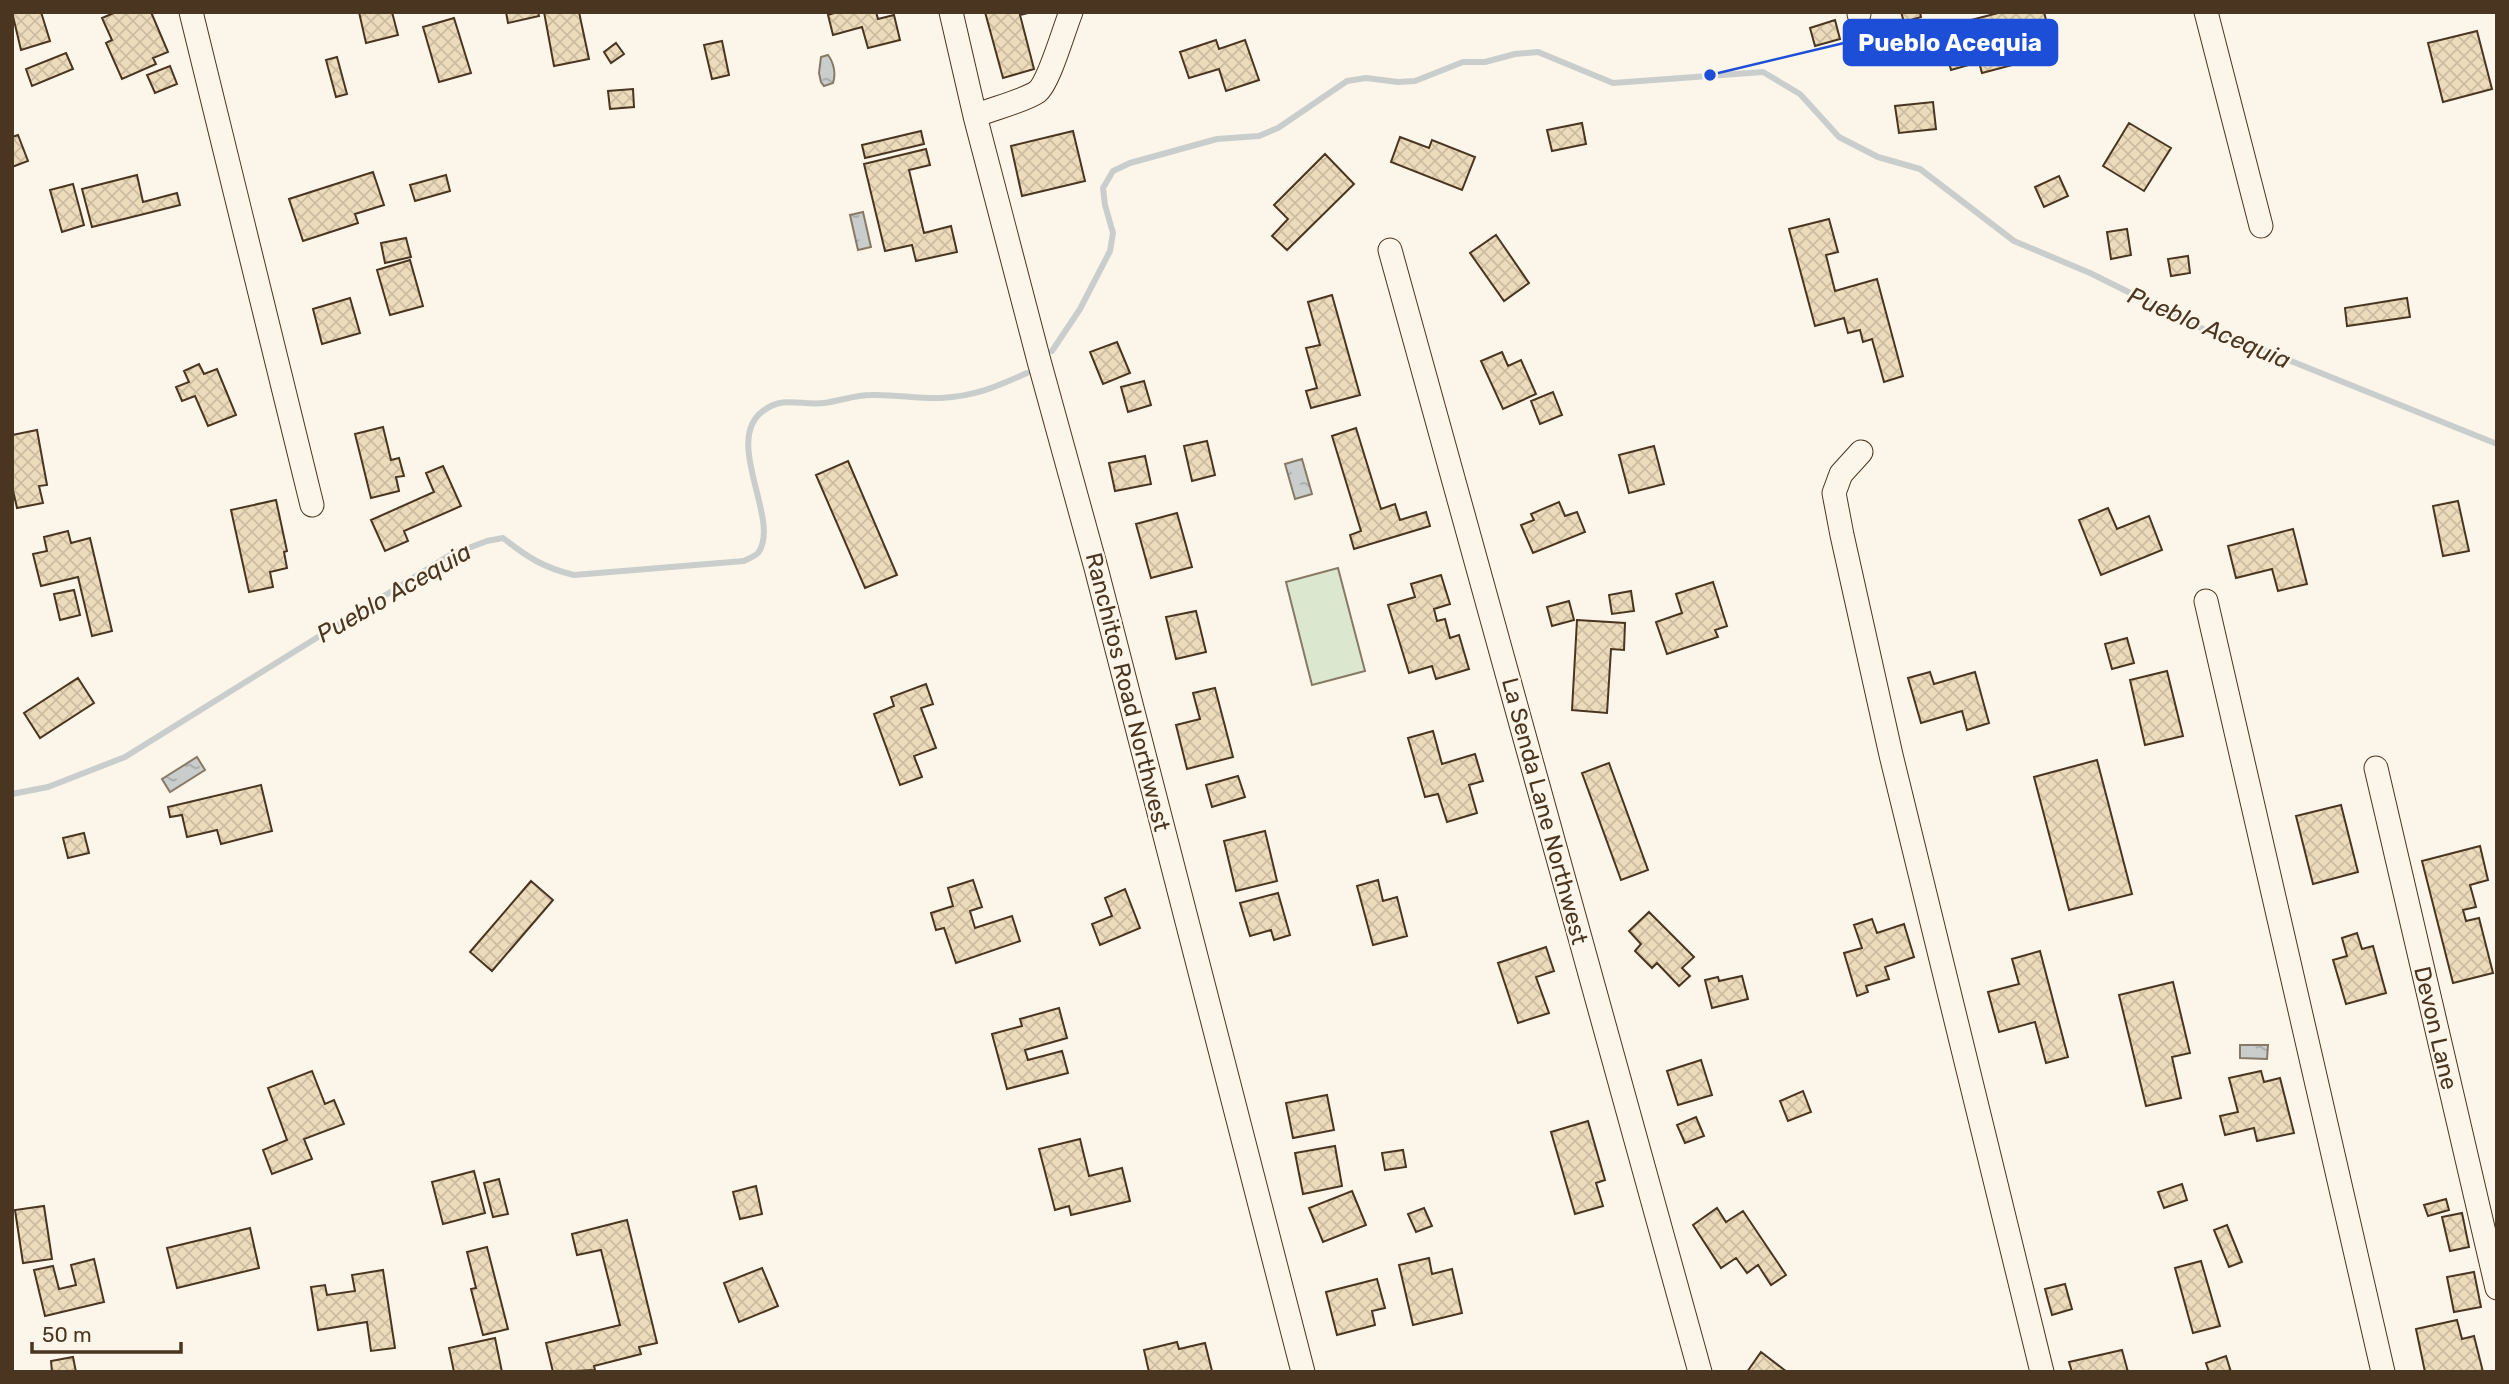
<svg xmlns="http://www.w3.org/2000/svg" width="2509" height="1384" font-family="Rubik,sans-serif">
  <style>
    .grass { fill: #dce7d0; stroke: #887966; stroke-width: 2 }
    .water { fill: url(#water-ripples); stroke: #887966; stroke-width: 2 }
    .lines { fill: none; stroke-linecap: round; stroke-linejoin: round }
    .stream { stroke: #c9cecd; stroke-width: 6 }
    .building { fill: url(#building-cross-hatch); stroke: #4a3520; stroke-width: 2 }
    .minor-casing { stroke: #4a3520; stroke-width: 25 }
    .minor { stroke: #fbf6e9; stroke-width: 23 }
    .labels { text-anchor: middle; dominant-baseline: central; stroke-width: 5; stroke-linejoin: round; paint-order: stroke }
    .street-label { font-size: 23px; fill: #4a3520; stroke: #fbf6e9 }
    .water-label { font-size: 24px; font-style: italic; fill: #4a3520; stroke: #fbf6e9 }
    .leader { fill: none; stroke: #1d4ed8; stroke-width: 2.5 }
    .callout-dot { fill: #1d4ed8; stroke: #fbf6e9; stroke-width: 2.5 }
    .callout { fill: #1d4ed8; stroke: #1d4ed8; stroke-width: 2.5 }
    .callout-label { font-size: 24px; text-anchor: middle; font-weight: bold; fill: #fff }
  </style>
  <defs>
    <pattern id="water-ripples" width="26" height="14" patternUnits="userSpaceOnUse" patternTransform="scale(1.75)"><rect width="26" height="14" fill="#c9cecd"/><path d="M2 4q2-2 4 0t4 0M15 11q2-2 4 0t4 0" fill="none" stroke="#a5a8a6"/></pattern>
    <pattern id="building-cross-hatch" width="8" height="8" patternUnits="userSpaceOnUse" patternTransform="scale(1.75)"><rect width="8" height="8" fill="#ecdcbc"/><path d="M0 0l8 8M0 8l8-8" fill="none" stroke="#ccbda1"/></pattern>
  </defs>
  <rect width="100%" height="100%" fill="#fbf6e9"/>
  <path class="grass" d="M1338,568L1365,671L1312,685L1286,582Z"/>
  <path class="water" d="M828,55C834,63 836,74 833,83L824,86L821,82L819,73L821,57Z
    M863,212L871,247L858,250L850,215Z
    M1302,459L1312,494L1295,499L1285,464Z
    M197,757L205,770L170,792L162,779Z
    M2240,1045H2268L2267,1059L2240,1058Z"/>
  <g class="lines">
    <path class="stream" d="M1052,351L1080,309L1110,251L1113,233L1105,205L1103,188L1113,171L1130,163L1217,139L1259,136L1278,128L1347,81L1366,78L1398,82L1415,81L1463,62H1485L1515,54L1538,52L1613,83L1763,72L1800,94L1839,137L1878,157L1920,169L2014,241L2090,273L2209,332L2249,344L2497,444
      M12,794L48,787L125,757L450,555L487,541L503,538C527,557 544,568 574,575L744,561C748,559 755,556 758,553C782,521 722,441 763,411C784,395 801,406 824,403C840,401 855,395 871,395C894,394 918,399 941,398C976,396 995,387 1027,373"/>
  </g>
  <path class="building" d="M12,12H41L50,41L21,50Z
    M116,12H151L168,52L153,58L156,64L122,79L106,43L112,40L102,18Z
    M359,12H392L398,35L366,43Z
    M506,12H538L539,16L508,23Z
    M544,12H579L589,59L554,66Z
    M837,12H876L878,19L894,15L900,40L868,48L862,27L833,35L828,15Z
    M985,12H1032L1020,15L1034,69L1003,78Z
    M1901,12H1920L1921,17L1904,22Z
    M2002,12H2044L2046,20L2030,24L2039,58L1982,73L1979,62L1951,70L1940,28Z
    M454,18L471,73L439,82L423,27Z
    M1835,20L1840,39L1815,46L1810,28Z
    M2477,31L2492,89L2443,102L2428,43Z
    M1216,40L1219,49L1245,40L1259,80L1226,91L1219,69L1189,78L1180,52Z
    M722,41L729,75L712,79L704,45Z
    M616,43L624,54L611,63L604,52Z
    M66,53L73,69L32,86L26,69Z
    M337,57L347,94L336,97L326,60Z
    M170,66L177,84L155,93L147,75Z
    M633,89L634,107L610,109L608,91Z
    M1933,102L1936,129L1899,133L1895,106Z
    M1582,123L1586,144L1552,151L1547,130Z
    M2129,123L2171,148L2144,191L2103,166Z
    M921,131L924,144L865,158L862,145Z
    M1073,131L1085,181L1022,196L1011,146Z
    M18,135L28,161L12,167V137Z
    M1400,137L1429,148L1432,140L1475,157L1462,190L1391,162Z
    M926,149L930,165L909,170L924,233L951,226L957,252L916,261L912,245L885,251L864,164Z
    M1325,154L1354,184L1287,250L1272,236L1288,219L1274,205Z
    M373,172L384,205L355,214L358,223L303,241L289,199Z
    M137,175L143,202L177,193L180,205L92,227L82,189Z
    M446,175L450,191L415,201L410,185Z
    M2059,176L2068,196L2044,207L2035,187Z
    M73,184L84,225L62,232L50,190Z
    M1829,219L1838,252L1826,255L1835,291L1877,279L1903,376L1884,382L1872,339L1863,342L1860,330L1848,333L1844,318L1815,326L1789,229Z
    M2127,229L2131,255L2111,259L2107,232Z
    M1496,235L1529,283L1504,301L1470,253Z
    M406,238L411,257L385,263L381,243Z
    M2188,256L2190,273L2171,276L2168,259Z
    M410,260L423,306L390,315L377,270Z
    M1332,295L1360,395L1311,408L1306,391L1317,388L1306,348L1320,345L1308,302Z
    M350,298L360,333L322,344L313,309Z
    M2407,298L2410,317L2347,326L2345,308Z
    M1117,342L1130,373L1103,384L1090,352Z
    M1502,352L1508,366L1521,360L1536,394L1503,409L1481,361Z
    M199,364L204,374L217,369L236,415L208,426L195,396L182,401L176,387L189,382L184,371Z
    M1144,381L1151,405L1128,412L1121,387Z
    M1553,392L1562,415L1540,424L1531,401Z
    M383,427L391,460L399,458L404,476L396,477L399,491L371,498L355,434Z
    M1356,428L1381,509L1395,504L1400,520L1426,512L1430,526L1354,549L1350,535L1361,531L1332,436Z
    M37,430L47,485L39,486L43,503L17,508L12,486V435Z
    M1207,441L1215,475L1192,481L1184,446Z
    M1654,446L1664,484L1629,493L1619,455Z
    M1145,456L1151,484L1115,491L1109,463Z
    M848,461L897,575L865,588L816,475Z
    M443,466L461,506L404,531L408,541L385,551L371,520L434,492L426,473Z
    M276,500L287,551L284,552L287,568L270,572L273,587L249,592L231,510Z
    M2458,501L2469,551L2443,556L2433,506Z
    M1559,502L1565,516L1577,512L1585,532L1533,553L1521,525L1534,520L1531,514Z
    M2108,508L2117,529L2149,516L2162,550L2101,575L2079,520Z
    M1177,513L1192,567L1151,578L1136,524Z
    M2293,529L2307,584L2278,591L2272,569L2236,578L2228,546Z
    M68,531L71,543L90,538L112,631L92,636L78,577L41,586L33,554L47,551L44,537Z
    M1441,575L1450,604L1434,609L1437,621L1445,619L1450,638L1459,635L1469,669L1436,679L1432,666L1409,673L1388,605L1415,597L1411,584Z
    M1713,582L1727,626L1715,630L1718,637L1667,654L1656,622L1682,613L1676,594Z
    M74,590L80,615L60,620L54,594Z
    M1631,591L1634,611L1612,614L1609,595Z
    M1569,601L1574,620L1552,626L1547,607Z
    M1196,611L1206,652L1176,659L1166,617Z
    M1577,620L1625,623L1624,650L1611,649L1607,713L1572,710Z
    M2127,638L2134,663L2112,669L2105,644Z
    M2167,671L2183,736L2145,745L2130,680Z
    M1930,672L1934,684L1975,672L1989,723L1967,730L1962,711L1921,723L1908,678Z
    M78,678L94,703L40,738L24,713Z
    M926,684L933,704L921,708L936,748L914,756L922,777L900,785L874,714L894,706L891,697Z
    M1215,688L1233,757L1187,769L1176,725L1200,719L1193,693Z
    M1433,731L1442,764L1475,754L1483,781L1469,785L1477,813L1447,822L1438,794L1425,797L1408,738Z
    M2097,760L2132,894L2069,910L2034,777Z
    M1609,763L1648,870L1621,880L1582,773Z
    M1238,776L1245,797L1212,807L1206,785Z
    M261,785L272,831L221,844L217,830L187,837L182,815L170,817L168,807Z
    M2341,805L2358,872L2313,884L2296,816Z
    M1265,831L1277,881L1236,891L1224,841Z
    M84,833L89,853L68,858L63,838Z
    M2480,846L2488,880L2470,885L2476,907L2463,910L2466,921L2479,918L2493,973L2453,983L2422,861Z
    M973,880L982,907L970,911L975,928L1012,916L1020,941L956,963L944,928L936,930L931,913L953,906L948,888Z
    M1378,880L1383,901L1397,897L1407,936L1373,945L1357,886Z
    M531,881L553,900L492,971L470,952Z
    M1125,889L1140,928L1100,945L1092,924L1112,916L1105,898Z
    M1278,893L1290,935L1274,940L1271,930L1250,936L1240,903Z
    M1649,912L1694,957L1682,968L1690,976L1679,986L1657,963L1652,968L1635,951L1641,944L1629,931Z
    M1872,919L1877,933L1904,924L1914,957L1885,967L1889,979L1866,986L1868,992L1857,996L1844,953L1862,948L1854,925Z
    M2357,933L2362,949L2373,946L2386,993L2346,1004L2333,960L2347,956L2342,938Z
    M1546,947L1554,971L1536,977L1549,1013L1518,1023L1498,963Z
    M2040,951L2068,1057L2046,1063L2035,1022L1999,1032L1988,992L2019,984L2012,959Z
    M1742,976L1748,999L1712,1008L1705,980L1718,977L1719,981Z
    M2173,982L2190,1053L2172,1057L2181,1098L2146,1106L2119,995Z
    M1059,1008L1067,1038L1025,1050L1028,1060L1062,1051L1068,1073L1007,1089L992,1034L1022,1026L1020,1019Z
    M1701,1060L1712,1095L1678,1105L1667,1071Z
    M312,1071L325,1104L334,1100L344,1124L304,1139L312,1159L272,1174L263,1150L287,1140L268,1088Z
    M2261,1071L2264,1082L2280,1078L2294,1133L2257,1141L2254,1128L2225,1135L2220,1116L2238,1112L2229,1078Z
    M1803,1091L1811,1112L1788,1121L1780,1101Z
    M1327,1095L1334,1130L1293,1138L1286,1103Z
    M1696,1117L1704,1136L1685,1143L1677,1125Z
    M1588,1121L1605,1180L1596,1183L1603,1206L1575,1214L1551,1132Z
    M1080,1139L1089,1176L1122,1168L1130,1201L1071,1215L1069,1206L1055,1210L1039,1149Z
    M1335,1146L1342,1186L1303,1194L1295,1153Z
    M1403,1150L1406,1167L1385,1170L1382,1153Z
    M474,1171L485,1213L443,1224L432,1182Z
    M499,1179L508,1214L493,1217L484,1183Z
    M2182,1184L2187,1200L2164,1208L2158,1192Z
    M756,1186L762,1214L740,1219L733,1192Z
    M1352,1191L1366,1225L1323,1242L1309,1208Z
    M2446,1199L2449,1210L2428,1216L2424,1205Z
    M44,1206L52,1259L23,1263L15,1210Z
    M1424,1208L1432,1226L1416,1232L1408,1214Z
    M1717,1208L1726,1222L1743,1211L1786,1275L1771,1285L1758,1265L1747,1273L1736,1258L1721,1268L1693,1225Z
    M2462,1213L2469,1247L2450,1251L2442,1217Z
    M627,1220L657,1343L639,1347L641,1354L594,1366L595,1370L553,1372L546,1343L620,1325L601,1250L577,1255L572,1234Z
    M2227,1225L2242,1262L2229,1267L2214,1230Z
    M250,1228L259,1268L177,1288L167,1248Z
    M487,1247L508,1329L483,1335L471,1289L476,1288L467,1252Z
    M1429,1258L1432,1274L1452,1269L1462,1313L1413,1325L1399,1265Z
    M94,1259L104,1302L45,1316L34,1270L53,1266L59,1289L76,1285L71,1265Z
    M2201,1261L2220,1326L2193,1333L2175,1268Z
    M762,1268L778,1306L739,1322L724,1283Z
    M383,1270L395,1348L371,1351L367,1322L318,1330L311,1287L325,1285L327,1295L355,1291L352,1275Z
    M2474,1272L2481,1307L2454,1312L2447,1277Z
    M1377,1279L1385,1308L1372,1311L1375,1325L1337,1335L1326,1292Z
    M2065,1284L2072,1309L2052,1315L2045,1289Z
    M2457,1320L2462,1339L2474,1336L2483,1372H2425L2416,1329Z
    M495,1338L502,1372H454L449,1348Z
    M1177,1342L1179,1349L1205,1343L1212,1371L1149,1372L1144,1350Z
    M2122,1350L2128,1372H2072L2069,1362Z
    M1761,1352L1787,1372H1747Z
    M2226,1356L2231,1372H2209L2206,1363Z
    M73,1357L76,1372H52L51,1361Z"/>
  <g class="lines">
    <g class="minor-casing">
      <path id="minor" d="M191,12L312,505
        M951,12L975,116L1039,361L1096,568L1303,1372
        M1859,12V14
        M2206,12L2261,226
        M975,116C991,109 1024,101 1037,92C1049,83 1064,29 1071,12
        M1390,250L1700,1372
        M1861,452L1841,474L1834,493L1842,535L1891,755L2042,1372
        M2206,601L2383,1372
        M2376,768L2497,1288"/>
    </g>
    <use href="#minor" class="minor"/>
  </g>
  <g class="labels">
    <g class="street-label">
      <text transform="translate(1128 692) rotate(76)">Ranchitos Road Northwest</text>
      <text transform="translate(1545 811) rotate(75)">La Senda Lane Northwest</text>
      <text transform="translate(2436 1028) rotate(77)">Devon Lane</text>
    </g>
    <g class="water-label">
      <text transform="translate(2209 328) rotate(23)">Pueblo Acequia</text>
      <text transform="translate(394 593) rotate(-30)">Pueblo Acequia</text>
    </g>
  </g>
  <path class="leader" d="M1710 75L1844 43"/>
  <circle class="callout-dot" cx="1710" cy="75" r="7"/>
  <rect class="callout" x="1844" y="20" width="213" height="45" rx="7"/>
  <g class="callout-label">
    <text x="1950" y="51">Pueblo Acequia</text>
  </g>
  <rect width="2509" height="1384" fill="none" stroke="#4a3520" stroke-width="28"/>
  <path d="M32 1342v10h149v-10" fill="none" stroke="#4a3520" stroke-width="3.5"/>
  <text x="42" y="1342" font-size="21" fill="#4a3520" stroke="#fbf6e9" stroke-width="5" paint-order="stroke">50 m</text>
</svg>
